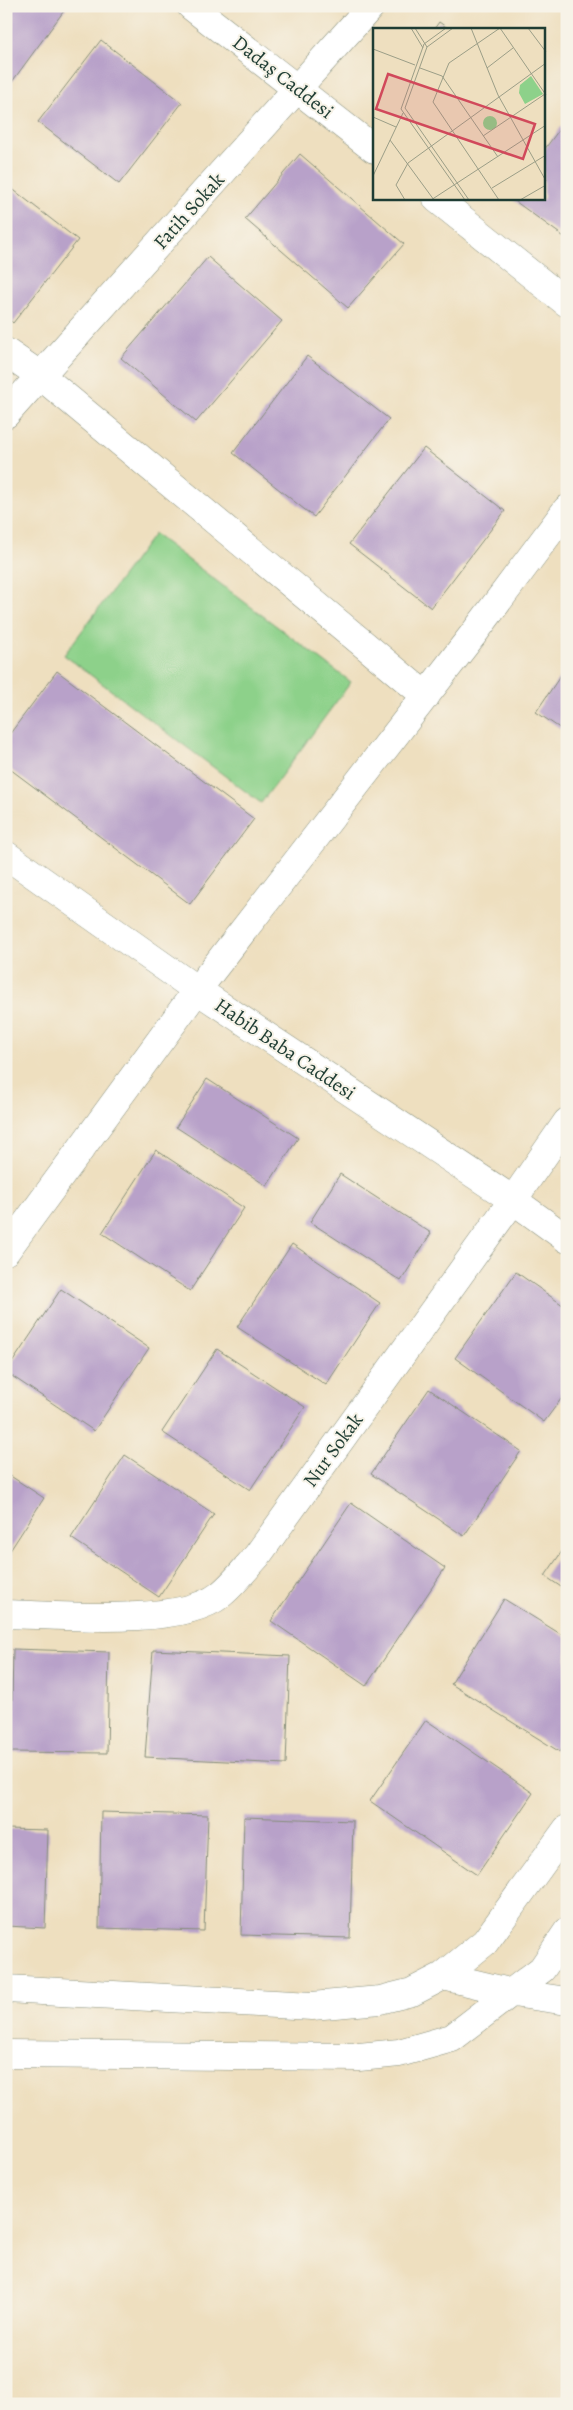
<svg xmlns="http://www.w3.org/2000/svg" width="573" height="2410" font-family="Alegreya,serif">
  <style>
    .green { fill: #8dd18a; stroke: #56875f }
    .building { fill: #b8a1c9 }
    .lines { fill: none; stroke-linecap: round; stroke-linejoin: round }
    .street-casing { stroke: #868e7a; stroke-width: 29 }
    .secondary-casing { stroke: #868e7a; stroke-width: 29 }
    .street { stroke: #fff; stroke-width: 28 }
    .secondary { stroke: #fff; stroke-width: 28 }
    .labels { text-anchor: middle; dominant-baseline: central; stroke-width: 4; stroke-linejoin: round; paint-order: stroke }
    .street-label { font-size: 20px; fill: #1f3d34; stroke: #f7f3e8 }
    .inset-road { fill: none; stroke: #9b9e87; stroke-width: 1 }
    .view { fill: #d1495b; fill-opacity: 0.15; stroke: #d1495b; stroke-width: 2.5 }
    .inset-edge { fill: none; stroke: #1f3d34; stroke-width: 2.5 }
  </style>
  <rect width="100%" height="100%" fill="#f7f3e8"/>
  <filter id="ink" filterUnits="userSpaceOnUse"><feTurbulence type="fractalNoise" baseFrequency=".02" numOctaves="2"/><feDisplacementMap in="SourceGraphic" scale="10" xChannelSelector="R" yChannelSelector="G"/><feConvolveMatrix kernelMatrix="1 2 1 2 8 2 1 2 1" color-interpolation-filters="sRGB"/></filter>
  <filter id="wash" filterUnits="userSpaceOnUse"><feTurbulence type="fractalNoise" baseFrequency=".0096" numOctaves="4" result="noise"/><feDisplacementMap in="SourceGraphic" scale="20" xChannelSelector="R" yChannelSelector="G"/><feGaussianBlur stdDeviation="1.12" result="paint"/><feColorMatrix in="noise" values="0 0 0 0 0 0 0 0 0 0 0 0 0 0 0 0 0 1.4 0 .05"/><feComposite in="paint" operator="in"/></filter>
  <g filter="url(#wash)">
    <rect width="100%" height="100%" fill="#eedfbf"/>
    <path class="green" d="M154,534L351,682L261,803L64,655Z"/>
    <g id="blocks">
      <path class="building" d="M6,6H63L66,8L6,90Z
        M439,22L449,29H434Z
        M101,40L182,103L119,184L38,122Z
        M567,119V239L512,199H544V150Z
        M300,154L404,244L348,308L245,219Z
        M6,184L78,240L13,323L6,317Z
        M208,257L282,321L196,422L121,358Z
        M307,356L389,419L314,517L233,453Z
        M424,448L505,511L431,608L349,544Z
        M567,666V733L536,712Z
        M57,671L254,819L190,904L6,766V739Z
        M207,1079L298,1138L267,1186L176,1127Z
        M156,1150L244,1208L190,1291L102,1233Z
        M340,1174L431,1233L401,1281L310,1222Z
        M292,1244L380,1303L326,1385L237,1327Z
        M516,1272L567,1308V1391L544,1422L455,1358Z
        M61,1289L149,1348L94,1431L6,1372Z
        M217,1349L305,1407L250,1490L162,1432Z
        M429,1389L521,1451L464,1536L371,1474Z
        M125,1455L214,1514L159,1597L71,1538Z
        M6,1473L44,1498L6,1557Z
        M351,1503L445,1568L366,1686L271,1621Z
        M567,1544V1591L545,1576Z
        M504,1599L567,1638V1741L560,1752L451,1684Z
        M13,1649L109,1652L107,1753L11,1752Z
        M153,1650L290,1656L286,1764L145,1757Z
        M426,1720L533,1793L477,1875L370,1801Z
        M101,1812L208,1815L204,1931L99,1928Z
        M244,1817L353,1821L350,1938L241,1935Z
        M6,1829L48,1830L45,1928L6,1926Z"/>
    </g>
  </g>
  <g filter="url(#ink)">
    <use href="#blocks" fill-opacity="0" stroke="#868e7a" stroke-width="1"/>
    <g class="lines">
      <g class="street-casing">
        <path id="street" d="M6,352L41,376L426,696
          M6,414L371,6
          M6,1251L197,990L475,632L567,509
          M6,1614C58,1615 180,1627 220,1595C233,1585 245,1569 257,1556L513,1200L567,1122"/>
      </g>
      <g class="secondary-casing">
        <path id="secondary" d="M191,6L374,149
          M437,199L567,303
          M6,855L197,990L513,1200L567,1239
          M443,1976L513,1993L567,2001
          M6,1989L312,2006L380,2000L412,1992L443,1976L485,1942L567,1829
          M6,2054L359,2057L399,2053L452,2038L542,1969L567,1932"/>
      </g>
      <use href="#street" class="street"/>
      <use href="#secondary" class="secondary"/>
    </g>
  </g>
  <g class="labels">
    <g class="street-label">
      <text transform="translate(283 77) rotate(38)">Dadaş Caddesi</text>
      <text transform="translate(189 211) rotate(-48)">Fatih Sokak</text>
      <text transform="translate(285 1049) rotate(34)">Habib Baba Caddesi</text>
      <text transform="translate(333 1450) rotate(-54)">Nur Sokak</text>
    </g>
  </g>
  <g transform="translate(373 28)">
    <rect width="172" height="172" fill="#eedfbf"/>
    <path d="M158,48L170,66L152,76L146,65L147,57ZM110 95a7 7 0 1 1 14 0a7 7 0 1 1-14 0Z" fill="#8dd18a"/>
    <path class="inset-road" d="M38,0L50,20M42,0L54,19M73,0L51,16L28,81L92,172M80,0L54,19L32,80L96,172M98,0L125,67L173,153M127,0L173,67M155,0L173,24M0,21L42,37M47,40L69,48L125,129M114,40L140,20M0,89L23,99M110,108L172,66M17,112L61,172M0,148L30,85M119,160L173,127M32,172L23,157L35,135L173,35M58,172L173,97M126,172L60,74L76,35L127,0M147,172L173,157"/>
    <path class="view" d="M15,46L162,96L150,131L3,81Z"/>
    <rect width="172" height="172" class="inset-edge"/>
  </g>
  <rect width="573" height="2410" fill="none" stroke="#f7f3e8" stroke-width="25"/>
</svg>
